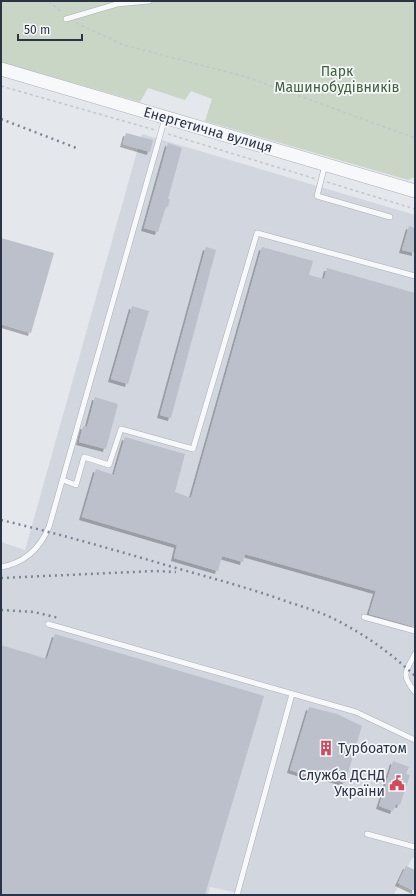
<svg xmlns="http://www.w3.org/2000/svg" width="416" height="896" font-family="'Fira Sans',sans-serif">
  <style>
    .built { fill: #d2d6de }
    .green { fill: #c9d6c5 }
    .building { fill: #bbc0ca; filter: url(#shadow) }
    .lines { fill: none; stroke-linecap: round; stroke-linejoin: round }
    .service-casing { stroke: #a9aeb7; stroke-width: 6 }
    .tertiary-casing { stroke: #a9aeb7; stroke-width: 14 }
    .path { stroke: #c2c5cb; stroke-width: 1.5; stroke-dasharray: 3 3; stroke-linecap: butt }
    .service { stroke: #f7f8fa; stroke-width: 5 }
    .tertiary { stroke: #f7f8fa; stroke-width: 13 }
    .rail { stroke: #7d8696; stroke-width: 2.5; stroke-dasharray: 2 4; stroke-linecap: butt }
    .labels { text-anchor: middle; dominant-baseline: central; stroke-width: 3.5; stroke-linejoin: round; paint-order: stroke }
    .park-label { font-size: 14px; fill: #3f6138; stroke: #f4f6f9 }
    .street-label { font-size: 14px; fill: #2b3445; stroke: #f4f6f9 }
    .poi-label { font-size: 14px; fill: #2b3445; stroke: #f4f6f9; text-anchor: start }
  </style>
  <defs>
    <filter id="shadow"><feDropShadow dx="-3" dy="3" stdDeviation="0" flood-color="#0004"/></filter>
  </defs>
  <rect width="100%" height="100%" fill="#e4e7ec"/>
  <path class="built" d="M142,134L415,215V858H412L394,895H247L210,887L208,895H1V542L25,550Z"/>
  <path class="green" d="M1,1H415V177L408,180L205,121L212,99L191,91L185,100L148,88L140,102L1,62Z"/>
  <path class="building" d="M126,133L153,140L150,152L123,144Z
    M168,143L182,148L168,199H170L168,207L166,206L158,232L144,228Z
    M409,226L415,228V253L402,250Z
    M1,238L54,253L31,333L1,324Z
    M206,247L216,250L171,418L160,415Z
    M262,247L313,261L309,275L324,279L327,268L415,293V627L369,614L376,591L245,554L243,562L222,556L218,571L174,558L177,545L82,517L96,469L114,475L125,437L185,454L175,492L191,498Z
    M132,306L149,311L128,384L111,379Z
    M95,397L118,404L106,449L79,442L83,426L87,427Z
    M55,634L264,696L205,895H1V645L47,659Z
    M309,707L337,714L362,726L345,783L321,776L319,779L290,770Z
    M393,761L409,767L406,774L410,775L400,805L396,804L393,811L379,806Z
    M406,866L415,870V891L398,883Z"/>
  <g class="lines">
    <g class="service-casing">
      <path id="service" d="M66,19L117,4L149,1
        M325,165L317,196L390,217
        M63,480L76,485L84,457L109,465L121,429L193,449L257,233L415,276
        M1,567C25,563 40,548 49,527L165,118
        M364,617L415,631
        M48,624L356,712L415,740
        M415,654C405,672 401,675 415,692
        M367,834L415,847
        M237,895L292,694"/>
    </g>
    <g class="tertiary-casing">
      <path id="tertiary" d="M1,69L415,191"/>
    </g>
    <path class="path" d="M49,1L62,13
      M76,23L124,45L247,77L415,138
      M1,86L155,130
      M168,134L316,179
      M327,182L415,209"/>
    <use href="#service" class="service"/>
    <use href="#tertiary" class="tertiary"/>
    <path class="rail" d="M1,119L79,149
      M1,520C60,534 118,551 176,568C215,579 253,589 291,603C304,607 316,611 328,616C360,631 390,652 415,676
      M1,578L155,571L176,572
      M1,610L34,612L59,618"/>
  </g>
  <defs>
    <g id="building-bare" transform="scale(1.2)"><path d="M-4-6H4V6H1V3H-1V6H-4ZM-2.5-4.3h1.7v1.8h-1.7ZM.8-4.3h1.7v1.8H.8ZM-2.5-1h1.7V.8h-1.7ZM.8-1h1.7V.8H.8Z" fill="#d1495b" stroke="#f4f6f9" stroke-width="2.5" paint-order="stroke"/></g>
    <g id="civic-bare" transform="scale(1.2)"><path d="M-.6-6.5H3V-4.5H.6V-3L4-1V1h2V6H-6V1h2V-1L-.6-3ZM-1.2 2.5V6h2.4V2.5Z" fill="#d1495b" stroke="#f4f6f9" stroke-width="2.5" paint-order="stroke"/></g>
  </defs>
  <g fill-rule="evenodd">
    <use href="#building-bare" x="326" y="748"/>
    <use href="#civic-bare" x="397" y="783"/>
  </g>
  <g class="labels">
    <g class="park-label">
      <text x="337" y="71">Парк<tspan x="337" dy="16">Машинобудівників</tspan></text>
    </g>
    <g class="street-label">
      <text transform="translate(208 130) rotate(16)">Енергетична вулиця</text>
    </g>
    <g class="poi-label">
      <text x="338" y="748">Турбоатом</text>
      <text x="385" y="775" text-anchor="end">Служба ДСНД<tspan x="385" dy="16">України</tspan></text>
    </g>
  </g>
  <rect width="416" height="896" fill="none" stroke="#2b3445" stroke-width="4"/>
  <path d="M18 34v6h64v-6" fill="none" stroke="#2b3445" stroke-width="2"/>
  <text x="24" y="34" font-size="12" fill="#2b3445" stroke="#f4f6f9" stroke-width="3" paint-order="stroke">50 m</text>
</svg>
